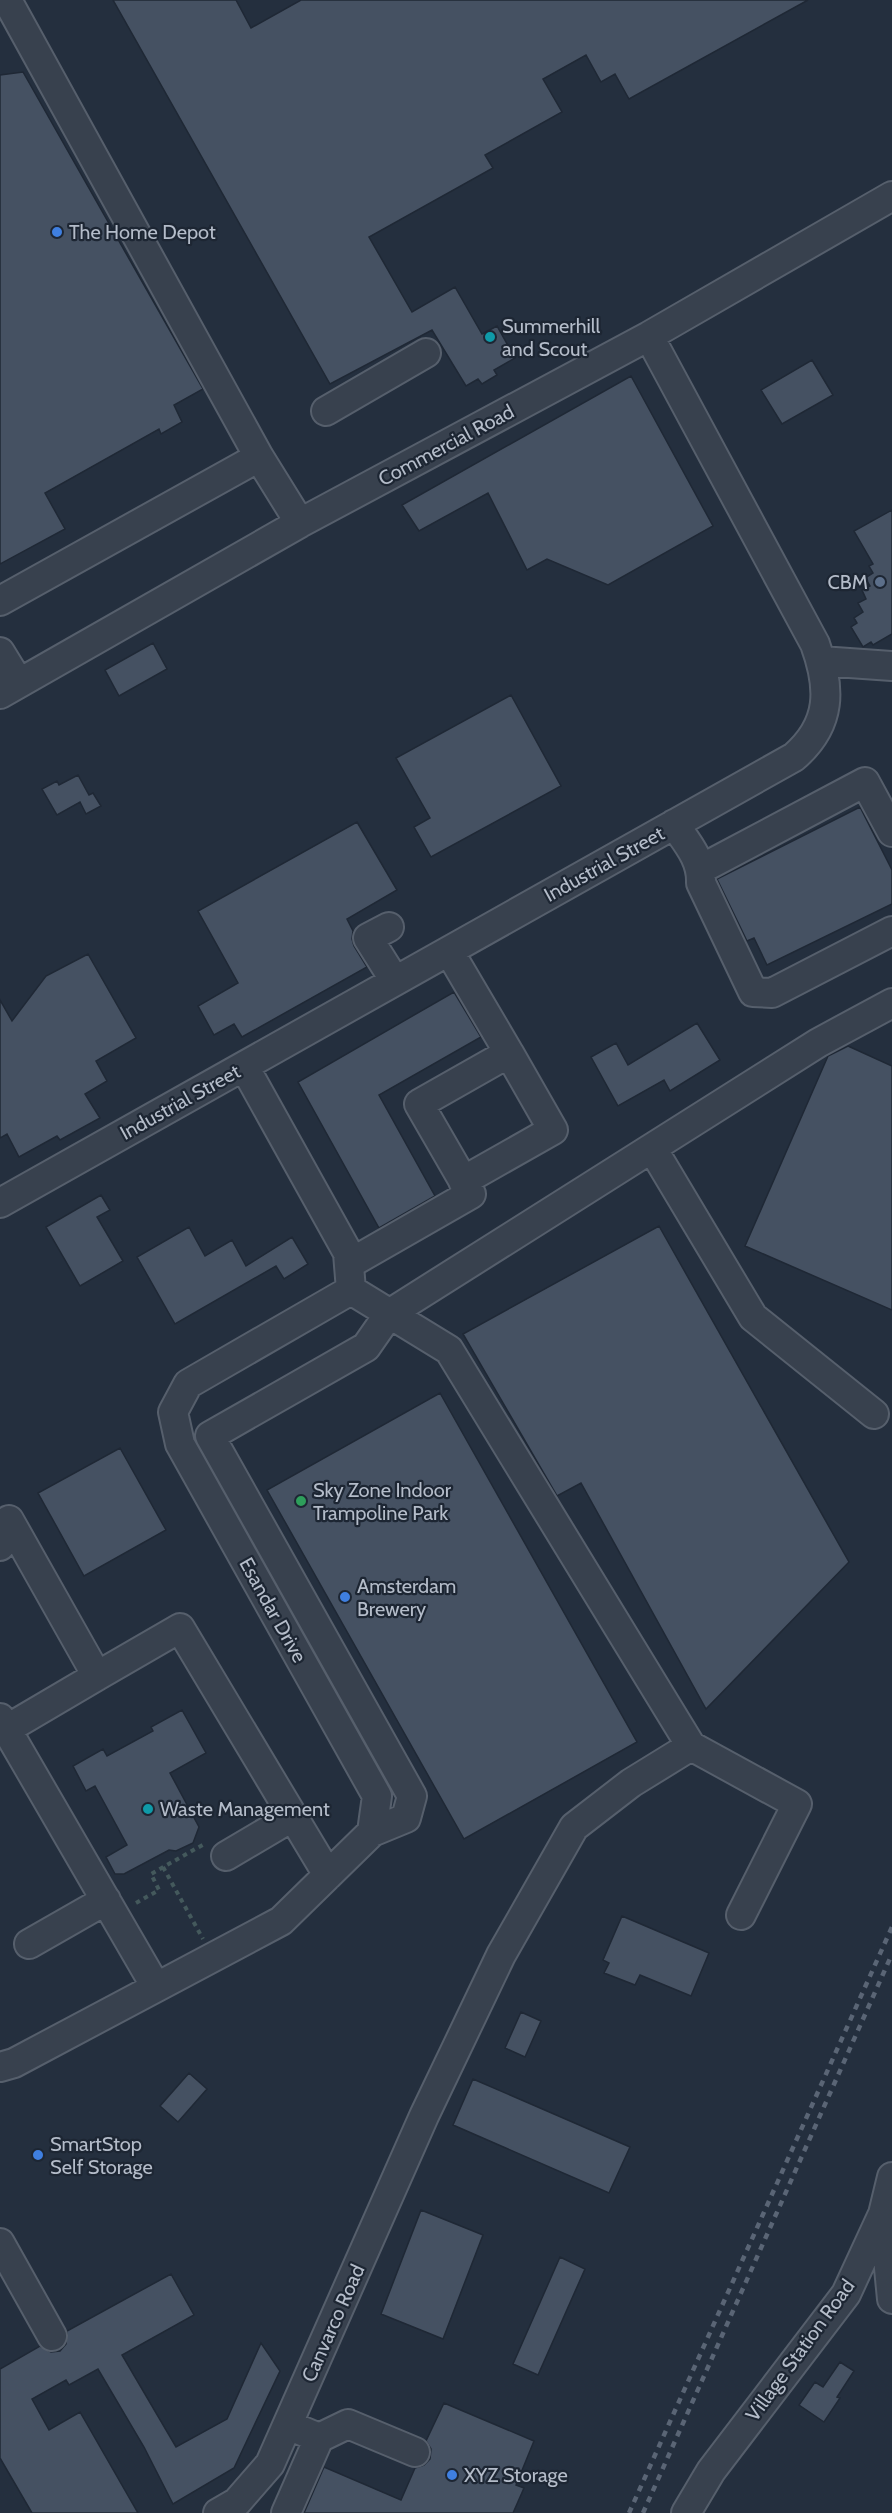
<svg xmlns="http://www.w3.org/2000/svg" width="892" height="2513" font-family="Cabin,sans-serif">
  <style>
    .building { fill: #455162; stroke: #1f2835; stroke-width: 1.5 }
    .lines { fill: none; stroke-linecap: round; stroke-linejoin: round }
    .minor-casing { stroke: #565f6c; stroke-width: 32 }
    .path { stroke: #44595c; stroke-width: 4; stroke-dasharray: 4.5 4.5; stroke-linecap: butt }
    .minor { stroke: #38414e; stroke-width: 28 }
    .rail { stroke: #5a6575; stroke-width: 4.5; stroke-dasharray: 6 6; stroke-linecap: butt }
    .shop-dot { fill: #3f7fe0; stroke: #1d2633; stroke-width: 2 }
    .culture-dot { fill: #0f9aa8; stroke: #1d2633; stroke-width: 2 }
    .service-dot { fill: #5c6f8a; stroke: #1d2633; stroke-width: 2 }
    .leisure-dot { fill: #2e9e5b; stroke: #1d2633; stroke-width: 2 }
    .labels { text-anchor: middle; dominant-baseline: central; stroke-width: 4.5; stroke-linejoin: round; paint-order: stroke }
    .poi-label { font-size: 20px; fill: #b4bcc9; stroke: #1d2633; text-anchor: start }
    .street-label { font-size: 20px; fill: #b4bcc9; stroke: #1d2633 }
  </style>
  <rect width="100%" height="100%" fill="#242f3e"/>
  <path class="building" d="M113,0H236L251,28L301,0H808L629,99L615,74L601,82L586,55L543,79L562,112L485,155L493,168L369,237L412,312L455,287L482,334L497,326L515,358L494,370L497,375L482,384L478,379L466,386L432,330L330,384Z
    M23,72L203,389L174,405L182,422L161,434L159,429L45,493L65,529L0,564V75Z
    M812,360L833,395L782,424L761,390Z
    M631,376L713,526L608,585L547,559L527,570L488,493L419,531L402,505Z
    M892,510V634L873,645L871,642L863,647L851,627L857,623L854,618L863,612L858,603L866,599L862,590L870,586L865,578L873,573L869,566L873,564L854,531Z
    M153,643L167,669L119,696L105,670Z
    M511,695L561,786L431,857L414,827L430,818L396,758Z
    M78,775L89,795L93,793L101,806L86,814L80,802L57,815L42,789L57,781L59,785Z
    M860,807L892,870V904L767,965L754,938L747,941L717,879Z
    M357,822L397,890L347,919L353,931L352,939L354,946L367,967L242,1037L234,1024L214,1035L198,1006L238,983L198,911Z
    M88,954L136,1038L96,1061L107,1081L85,1094L100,1118L60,1140L57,1136L19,1157L7,1134L0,1138V1000L12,1021L46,976Z
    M454,992L481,1037L379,1095L435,1196L379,1228L298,1082Z
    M697,1023L720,1060L670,1091L664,1080L618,1106L591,1057L616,1043L628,1065Z
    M848,1046L892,1066V1310L745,1246L828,1056Z
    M101,1195L110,1210L97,1217L123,1261L80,1286L46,1227Z
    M659,1226L849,1562L706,1709L581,1483L557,1496L463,1334Z
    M189,1227L205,1256L232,1240L246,1266L292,1237L308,1264L284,1279L276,1266L175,1324L137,1257Z
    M440,1393L637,1742L464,1839L267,1490Z
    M120,1448L166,1530L84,1576L38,1493Z
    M182,1710L206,1753L170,1773L199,1827L193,1843L176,1851L169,1850L124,1874H115L106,1857L127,1845L95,1786L86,1791L73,1766L103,1749L107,1756L153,1731L151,1727Z
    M622,1916L709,1953L691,1996L640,1975L635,1985L604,1973L609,1963L603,1960Z
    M521,2012L541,2021L525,2057L505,2048Z
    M189,2073L207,2089L178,2122L160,2106Z
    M473,2079L630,2147L609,2193L453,2125Z
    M421,2210L483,2235L443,2339L381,2314Z
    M560,2257L585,2269L538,2375L513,2364Z
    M171,2274L194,2315L122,2355L176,2447L227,2419L261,2343L280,2371L234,2468L173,2504L144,2447L98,2369L69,2385L66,2380L32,2399L49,2430L80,2412L138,2513H32L0,2458V2369L40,2346L51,2352L60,2351L66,2344L67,2331Z
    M840,2362L854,2371L837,2397L840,2398L824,2422L799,2405L815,2382L823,2387Z
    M444,2403L534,2441L516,2485L524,2488L513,2513H304L324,2467L401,2500L415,2468L424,2465L430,2459L431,2449L426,2441Z"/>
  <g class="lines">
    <g class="minor-casing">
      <path id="minor" d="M7,0L259,457L300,523
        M326,411L426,353
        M0,601L259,457
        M0,652L19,683
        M821,661L892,666
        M0,694L300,523L649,336L892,196
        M674,824C687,843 702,859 701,883L753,992L772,993L892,931
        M701,869L865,782L892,832
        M389,927L368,938L395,981
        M652,1148L753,1317L874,1414
        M463,1181L553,1130L509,1053
        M0,1203L794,757C832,724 831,688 815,644L649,336
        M349,1264L471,1194L419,1104L509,1053L449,951
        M351,1290L449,1350L691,1746
        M0,1546L9,1520L97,1676L180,1628L328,1875
        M0,1718L156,1987
        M7,1729L97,1676
        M372,1832L406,1818L412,1796L210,1436L366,1347L389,1314L818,1043L892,1003
        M226,1856L292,1817
        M29,1944L106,1900
        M0,2067L14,2063L281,1921L372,1832L377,1796L180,1444L173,1412L188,1384L351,1290L348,1253L244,1066
        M884,2216L892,2299
        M0,2243L52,2336
        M319,2438L348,2424L415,2452
        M218,2513L237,2502L270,2464L424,2116L501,1955L574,1827L631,1783L691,1746L797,1804L741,1915
        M286,2513L319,2438L288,2425
        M686,2513L711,2471L846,2294L883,2214L892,2177"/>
    </g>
    <path class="path" d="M163,1867L203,1939
      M136,1903L159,1890L151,1874L206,1843"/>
    <use href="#minor" class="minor"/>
    <path class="rail" d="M629,2513L892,1927
      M643,2513L892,1954"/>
  </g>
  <g class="shop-dot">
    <circle cx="57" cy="232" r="6"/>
    <circle cx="345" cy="1597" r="6"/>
    <circle cx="38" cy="2155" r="6"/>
    <circle cx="452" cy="2475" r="6"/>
  </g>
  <g class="culture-dot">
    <circle cx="490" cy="337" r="6"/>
    <circle cx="148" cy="1809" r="6"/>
  </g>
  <circle class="service-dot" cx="880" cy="582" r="6"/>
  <circle class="leisure-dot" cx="301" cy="1501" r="6"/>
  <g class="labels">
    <g class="poi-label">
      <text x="69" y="232">The Home Depot</text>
      <text x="502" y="326">Summerhill<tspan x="502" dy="23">and Scout</tspan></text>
      <text x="868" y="582" text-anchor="end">CBM</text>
      <text x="313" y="1490">Sky Zone Indoor<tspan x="313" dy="23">Trampoline Park</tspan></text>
      <text x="357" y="1586">Amsterdam<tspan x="357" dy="23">Brewery</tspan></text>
      <text x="160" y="1809">Waste Management</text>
      <text x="50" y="2144">SmartStop<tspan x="50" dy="23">Self Storage</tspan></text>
      <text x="464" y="2475">XYZ Storage</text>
    </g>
    <g class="street-label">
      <text transform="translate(446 445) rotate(-28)">Commercial Road</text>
      <text transform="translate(604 864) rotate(-29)">Industrial Street</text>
      <text transform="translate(180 1102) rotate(-29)">Industrial Street</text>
      <text transform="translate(273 1610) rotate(61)">Esandar Drive</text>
      <text transform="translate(333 2323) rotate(-66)">Canvarco Road</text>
      <text transform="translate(800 2350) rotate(-54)">Village Station Road</text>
    </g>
  </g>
</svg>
